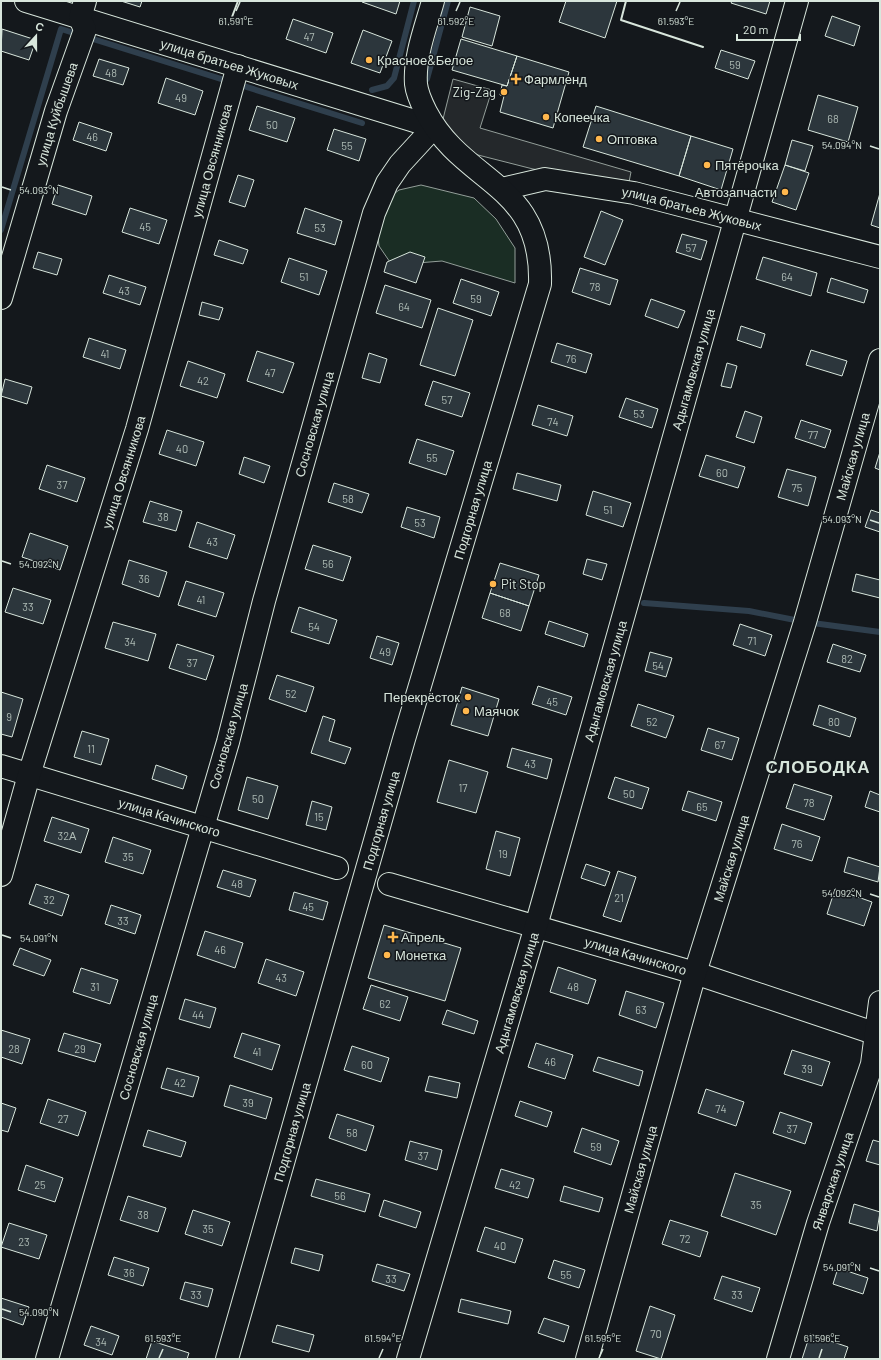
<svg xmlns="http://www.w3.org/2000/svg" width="881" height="1360" font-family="Barlow,sans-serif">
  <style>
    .green { fill: #1a2d24; stroke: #939e99 }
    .parking { fill: #24282b; stroke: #939e99 }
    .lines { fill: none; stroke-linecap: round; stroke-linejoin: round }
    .stream { stroke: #2f3f4d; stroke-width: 6 }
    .building { fill: #2c363c; stroke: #d8e6dc }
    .minor-casing { stroke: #d8e6dc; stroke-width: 24 }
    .minor { stroke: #14181c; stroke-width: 22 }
    .wall { stroke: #d8e6dc; stroke-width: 2 }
    .ticks { fill: none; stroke: #d8e6dc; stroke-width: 1.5 }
    .poi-dot { fill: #ffb74d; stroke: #14181c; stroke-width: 1.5 }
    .labels { text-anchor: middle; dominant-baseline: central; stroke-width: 3; stroke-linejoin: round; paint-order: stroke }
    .number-label { font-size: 11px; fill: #adbab4 }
    .poi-label { font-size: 13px; fill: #d8e6dc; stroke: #14181c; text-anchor: start }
    .street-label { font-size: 13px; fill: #d8e6dc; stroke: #14181c }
    .district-label { font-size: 17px; font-weight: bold; letter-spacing: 1px; fill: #d8e6dc; stroke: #14181c }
    .ticks-label { font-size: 10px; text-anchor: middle; fill: #d8e6dc; stroke: #14181c; stroke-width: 3; stroke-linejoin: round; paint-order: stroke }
  </style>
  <rect width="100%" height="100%" fill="#14181c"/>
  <path class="green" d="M421,185L474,198L496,219L515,248V283L442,261L392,265L379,246L377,227L385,201L399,190Z"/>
  <path class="parking" d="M453,79L492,90L480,128L631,172L628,187L533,169L478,155L463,148L443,119Z"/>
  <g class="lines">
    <path class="stream" d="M427,79L448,1
      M372,90L387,86L394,78L414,1
      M1,230L61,29L362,123
      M644,603L749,611L805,622L880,632"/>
  </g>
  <path class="building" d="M121,1H142L140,7Z
    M362,1H400L396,14L362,2Z
    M566,1H617L605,38L559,22Z
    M732,1H770L766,14L731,3Z
    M470,7L500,16L492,46L462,37Z
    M832,16L860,26L854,46L825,36Z
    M293,19L333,33L326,53L286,39Z
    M2,29L36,40L29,60L1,51Z
    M363,30L392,41L380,73L351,63Z
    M461,39L517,56L507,86L452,70Z
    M721,50L755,61L748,79L715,68Z
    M517,56L569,72L553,128L500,112L504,96L500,95L502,85L507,86Z
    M99,59L129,68L123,85L93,76Z
    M166,78L203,91L195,115L158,103Z
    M818,95L858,107L848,142L808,130Z
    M257,106L295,118L287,142L249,130Z
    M596,106L691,136L679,176L583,147Z
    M79,122L112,133L106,151L73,140Z
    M334,129L366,139L359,161L327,150Z
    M691,136L733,149L721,190L679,176Z
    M792,140L813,146L805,171L785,165Z
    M785,165L809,173L796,210L772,202Z
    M238,175L254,180L245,207L229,202Z
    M58,185L92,196L86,215L52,204Z
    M880,193V228L871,225Z
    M130,208L167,220L159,244L122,232Z
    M305,208L342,221L335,245L297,233Z
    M601,211L623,220L605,265L584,257Z
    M682,234L707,241L701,260L676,252Z
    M219,240L248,250L243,264L214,255Z
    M38,252L62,259L57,275L33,268Z
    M410,252L425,257L416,283L384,272L387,262Z
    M763,257L817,273L811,296L756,279Z
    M289,258L327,271L319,295L281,282Z
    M580,268L618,280L610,305L572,292Z
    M109,275L146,287L140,305L103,293Z
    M831,278L868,290L864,303L827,292Z
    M461,279L499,292L491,316L453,303Z
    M385,285L431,300L422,328L376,313Z
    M651,299L685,311L678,328L645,316Z
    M202,302L223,308L219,320L199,315Z
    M438,308L473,320L455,376L420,365Z
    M741,326L765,334L761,348L737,340Z
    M89,338L126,350L120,369L83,357Z
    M557,343L592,354L586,373L551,362Z
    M811,350L847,361L842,376L806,365Z
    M257,351L294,363L283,393L247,381Z
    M369,353L387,359L380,383L362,378Z
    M188,361L225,374L217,398L180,386Z
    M727,363L737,366L731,388L721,386Z
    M5,379L32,387L27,404L1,396Z
    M433,381L470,393L462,417L425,405Z
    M626,398L658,409L652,428L619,417Z
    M538,405L573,416L567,436L532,425Z
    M745,411L762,417L754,443L736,437Z
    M801,420L831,430L825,448L795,438Z
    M167,430L204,442L196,466L159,454Z
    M417,439L454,451L446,475L409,463Z
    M880,452V470L875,468Z
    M706,455L745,467L738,488L699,476Z
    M244,457L270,466L264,483L239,474Z
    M47,465L85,478L77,502L39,489Z
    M787,469L816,477L808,506L778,497Z
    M517,473L561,485L557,501L513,489Z
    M334,483L369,494L362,513L328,502Z
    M593,491L631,503L623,527L586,515Z
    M150,501L182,511L176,531L143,522Z
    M407,507L440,517L434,538L401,527Z
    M871,510L880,513V532L865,527Z
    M197,522L235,535L227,559L189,547Z
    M30,533L68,546L60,570L22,557Z
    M313,545L351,557L343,581L305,569Z
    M587,559L607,564L602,580L583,574Z
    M129,560L167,572L159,597L122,584Z
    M500,563L539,575L529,606L490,593Z
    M856,574L880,580V598L852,591Z
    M186,581L224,593L216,617L178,605Z
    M13,588L51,600L43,624L5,612Z
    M490,593L529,606L521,631L482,618Z
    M299,607L337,620L329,644L291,632Z
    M549,621L588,634L584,647L545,634Z
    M113,622L156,634L148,661L105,648Z
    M740,624L772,635L765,656L733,645Z
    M377,636L399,643L392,665L370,658Z
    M177,644L214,656L206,680L169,668Z
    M833,644L866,655L860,672L827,662Z
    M650,652L672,658L666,677L645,671Z
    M277,675L314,687L306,712L269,699Z
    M538,686L572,697L566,715L532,704Z
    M462,687L499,699L488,736L451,725Z
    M1,692L23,699L12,737L1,734Z
    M638,704L674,716L666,738L631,726Z
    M819,705L856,718L850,737L813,725Z
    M323,716L335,720L329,741L351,748L345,764L311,753Z
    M708,728L739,738L732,760L701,750Z
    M82,731L109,739L101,765L74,757Z
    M512,748L552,759L547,779L507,767Z
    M449,760L488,772L476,813L437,802Z
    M156,765L187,776L183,789L152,779Z
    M247,777L278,786L268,819L238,810Z
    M615,777L649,788L642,809L608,798Z
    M794,784L832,796L824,820L786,808Z
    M688,791L722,802L716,821L682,810Z
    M870,791L880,795V812L865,807Z
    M312,801L332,807L326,830L306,825Z
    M52,817L89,829L81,853L44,841Z
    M782,824L820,837L812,861L774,849Z
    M496,831L520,838L510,876L486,869Z
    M113,837L151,850L143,874L105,862Z
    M848,857L880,867L878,882L844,872Z
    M586,864L610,872L605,886L581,878Z
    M223,870L256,880L250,897L217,887Z
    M618,871L636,877L621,922L603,916Z
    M36,884L69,895L62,916L29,904Z
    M835,889L872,902L864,926L827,914Z
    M294,892L328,902L323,920L289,910Z
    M111,905L141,915L135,934L105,924Z
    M384,925L461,948L445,1001L368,978Z
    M205,931L243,943L235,968L197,955Z
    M20,948L51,960L44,976L13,965Z
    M266,959L304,972L296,996L258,983Z
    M558,967L596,980L588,1004L550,992Z
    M81,968L118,980L110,1004L73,992Z
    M371,985L408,997L400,1021L363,1009Z
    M626,991L664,1003L656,1028L619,1015Z
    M185,999L216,1008L210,1028L179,1019Z
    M447,1010L478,1021L474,1034L442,1024Z
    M1,1030L30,1039L22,1064L1,1057Z
    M64,1033L101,1044L95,1062L58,1051Z
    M242,1033L280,1045L272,1070L234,1057Z
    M536,1043L573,1055L565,1079L528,1067Z
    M352,1046L389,1058L381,1082L344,1070Z
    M792,1050L830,1062L822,1086L784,1074Z
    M598,1057L643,1071L639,1086L593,1071Z
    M167,1068L199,1077L193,1097L161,1088Z
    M429,1076L460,1083L457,1098L425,1091Z
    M230,1085L272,1098L266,1119L224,1106Z
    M706,1089L744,1102L736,1126L698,1113Z
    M48,1099L86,1112L78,1136L40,1123Z
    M520,1101L552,1112L547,1127L515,1116Z
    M1,1103L16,1108L8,1132L1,1130Z
    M780,1112L812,1123L805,1144L773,1133Z
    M337,1114L374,1126L366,1151L329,1138Z
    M582,1128L619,1141L611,1165L574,1152Z
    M148,1130L186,1142L181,1157L143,1146Z
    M873,1140L880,1142V1165L866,1161Z
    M410,1141L442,1150L437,1170L405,1160Z
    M26,1165L63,1178L55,1202L18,1190Z
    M501,1169L534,1179L528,1198L495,1188Z
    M735,1173L791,1191L776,1235L721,1216Z
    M316,1179L370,1194L365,1212L311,1196Z
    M564,1186L603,1198L599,1212L560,1201Z
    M128,1196L166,1208L158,1232L120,1220Z
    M384,1200L421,1212L416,1228L379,1216Z
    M854,1204L880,1212L877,1231L849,1223Z
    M193,1210L230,1222L222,1246L185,1234Z
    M670,1220L708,1232L700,1257L662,1244Z
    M9,1223L47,1235L39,1259L1,1247Z
    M485,1227L523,1239L515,1263L477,1251Z
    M295,1248L323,1255L319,1271L291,1263Z
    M114,1257L149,1268L143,1286L108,1275Z
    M554,1260L585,1270L579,1288L548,1278Z
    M377,1264L410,1274L404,1291L372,1281Z
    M838,1268L868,1278L863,1294L833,1284Z
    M722,1276L760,1288L752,1312L714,1299Z
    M185,1282L213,1289L208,1307L180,1299Z
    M1,1298L29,1307L23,1325L1,1317Z
    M461,1299L511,1311L508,1324L458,1312Z
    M650,1306L675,1315L661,1359L636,1351Z
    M544,1318L569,1326L564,1342L538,1333Z
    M277,1325L314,1335L309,1352L272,1342Z
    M91,1326L119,1336L112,1355L84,1345Z
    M810,1334L848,1347L844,1359H802Z
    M152,1341L189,1353L187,1359H146Z"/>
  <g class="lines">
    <g class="minor-casing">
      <g id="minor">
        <path id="s1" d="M26,1L434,127L400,164L387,183L374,213L264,601L228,742L47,1359"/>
        <path id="s2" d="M502,189L545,179L634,193L880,257"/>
        <path id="s3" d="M1,298L56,111L85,30L80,18L85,1"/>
        <path id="s4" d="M1,766L337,868"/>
        <path id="s5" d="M1,875L29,775L137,429L238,66"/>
        <path id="s6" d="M389,884L695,973L880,1035"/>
        <path id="s7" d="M227,1359L404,739L540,284C543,182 464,185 426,112C422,104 417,94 416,84C414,56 426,27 433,1"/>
        <path id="s8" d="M408,1359L536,926L797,1"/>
        <path id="s9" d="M587,1359L695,973L805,622L880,360"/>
        <path id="s10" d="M778,1359L818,1223L872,1064L880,1002"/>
      </g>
    </g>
    <use href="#minor" class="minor"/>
    <path class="wall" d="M626,1L621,20L703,47
      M229,25L238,1"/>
  </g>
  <path class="ticks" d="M236,11L240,2M456,11L460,2M676,11L680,2M870,146L879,149M2,187L11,190M870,520L879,523M2,561L11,564M870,894L879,897M2,935L11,938M870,1268L879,1271M2,1309L11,1312M159,1358L163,1349M379,1358L383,1349M599,1358L603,1349M819,1358L822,1349"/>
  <g class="poi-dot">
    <circle cx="369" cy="60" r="4"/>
    <path d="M514 73h4v4h4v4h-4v4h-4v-4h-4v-4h4z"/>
    <circle cx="504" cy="92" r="4"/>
    <circle cx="546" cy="117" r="4"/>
    <circle cx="599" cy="139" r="4"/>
    <circle cx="707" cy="165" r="4"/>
    <circle cx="785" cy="192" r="4"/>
    <circle cx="493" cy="584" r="4"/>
    <circle cx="468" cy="697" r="4"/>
    <circle cx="466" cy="711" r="4"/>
    <path d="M391 931h4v4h4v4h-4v4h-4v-4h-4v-4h4z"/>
    <circle cx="387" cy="955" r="4"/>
  </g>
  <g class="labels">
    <g class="number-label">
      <text x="309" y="36">47</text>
      <text x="735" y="64">59</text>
      <text x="111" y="72">48</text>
      <text x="181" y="97">49</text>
      <text x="833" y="118">68</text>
      <text x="272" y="124">50</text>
      <text x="92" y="136">46</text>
      <text x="347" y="145">55</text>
      <text x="145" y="226">45</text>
      <text x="320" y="227">53</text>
      <text x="691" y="247">57</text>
      <text x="304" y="276">51</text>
      <text x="787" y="276">64</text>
      <text x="595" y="286">78</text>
      <text x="124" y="290">43</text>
      <text x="476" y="298">59</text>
      <text x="404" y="306">64</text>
      <text x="105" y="353">41</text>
      <text x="571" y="358">76</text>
      <text x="270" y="372">47</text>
      <text x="203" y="380">42</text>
      <text x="447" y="399">57</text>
      <text x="639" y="413">53</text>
      <text x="553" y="421">74</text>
      <text x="813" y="434">77</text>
      <text x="182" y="448">40</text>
      <text x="432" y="457">55</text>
      <text x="722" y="472">60</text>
      <text x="62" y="484">37</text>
      <text x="797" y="487">75</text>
      <text x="348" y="498">58</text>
      <text x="608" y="509">51</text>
      <text x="163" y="516">38</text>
      <text x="420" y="522">53</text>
      <text x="212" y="541">43</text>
      <text x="328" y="563">56</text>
      <text x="144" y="578">36</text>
      <text x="201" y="599">41</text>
      <text x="28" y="606">33</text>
      <text x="505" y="612">68</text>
      <text x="314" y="626">54</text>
      <text x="752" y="640">71</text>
      <text x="130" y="641">34</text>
      <text x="385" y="651">49</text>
      <text x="847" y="658">82</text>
      <text x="192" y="662">37</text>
      <text x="658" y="665">54</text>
      <text x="291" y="693">52</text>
      <text x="552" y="701">45</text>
      <text x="9" y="716">9</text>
      <text x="652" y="721">52</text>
      <text x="834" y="721">80</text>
      <text x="720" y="744">67</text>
      <text x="91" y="748">11</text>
      <text x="530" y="763">43</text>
      <text x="463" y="787">17</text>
      <text x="629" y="793">50</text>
      <text x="258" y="798">50</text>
      <text x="809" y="802">78</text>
      <text x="702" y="806">65</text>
      <text x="319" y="816">15</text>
      <text x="67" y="835">32А</text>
      <text x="797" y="843">76</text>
      <text x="503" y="853">19</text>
      <text x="128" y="856">35</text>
      <text x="237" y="883">48</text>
      <text x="619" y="897">21</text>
      <text x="49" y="899">32</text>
      <text x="308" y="906">45</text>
      <text x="123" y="920">33</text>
      <text x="220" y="949">46</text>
      <text x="281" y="977">43</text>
      <text x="95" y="986">31</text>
      <text x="573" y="986">48</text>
      <text x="385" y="1003">62</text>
      <text x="641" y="1009">63</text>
      <text x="198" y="1014">44</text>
      <text x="14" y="1048">28</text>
      <text x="80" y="1048">29</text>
      <text x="257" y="1051">41</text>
      <text x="550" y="1061">46</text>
      <text x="367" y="1064">60</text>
      <text x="807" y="1068">39</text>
      <text x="180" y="1082">42</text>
      <text x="248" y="1102">39</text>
      <text x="721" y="1108">74</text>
      <text x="63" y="1118">27</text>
      <text x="792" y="1128">37</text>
      <text x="352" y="1132">58</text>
      <text x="596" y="1146">59</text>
      <text x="423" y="1155">37</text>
      <text x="40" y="1184">25</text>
      <text x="515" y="1184">42</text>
      <text x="340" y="1195">56</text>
      <text x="756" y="1204">35</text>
      <text x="143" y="1214">38</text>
      <text x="208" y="1228">35</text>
      <text x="685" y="1238">72</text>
      <text x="24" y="1241">23</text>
      <text x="500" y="1245">40</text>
      <text x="129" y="1272">36</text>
      <text x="566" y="1274">55</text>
      <text x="391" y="1278">33</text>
      <text x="196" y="1294">33</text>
      <text x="737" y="1294">33</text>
      <text x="656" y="1333">70</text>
      <text x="101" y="1341">34</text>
    </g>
    <g class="poi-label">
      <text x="377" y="60">Красное&amp;Белое</text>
      <text x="524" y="79">Фармленд</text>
      <text x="496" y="92" text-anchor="end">Zig-Zag</text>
      <text x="554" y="117">Копеечка</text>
      <text x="607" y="139">Оптовка</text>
      <text x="715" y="165">Пятёрочка</text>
      <text x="777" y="192" text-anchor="end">Автозапчасти</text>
      <text x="501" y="584">Pit Stop</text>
      <text x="460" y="697" text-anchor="end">Перекрёсток</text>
      <text x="474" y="711">Маячок</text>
      <text x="401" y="937">Апрель</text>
      <text x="395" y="955">Монетка</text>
    </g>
    <g class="street-label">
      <text stroke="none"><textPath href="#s1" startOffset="213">улица братьев Жуковых</textPath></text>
      <text stroke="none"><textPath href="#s3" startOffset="192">улица Куйбышева</textPath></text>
      <text stroke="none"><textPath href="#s5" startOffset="745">улица Овсянникова</textPath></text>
      <text stroke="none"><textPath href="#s2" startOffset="194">улица братьев Жуковых</textPath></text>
      <text stroke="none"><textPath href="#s8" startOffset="1030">Адыгамовская улица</textPath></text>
      <text transform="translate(314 424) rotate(-74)">Сосновская улица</text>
      <text stroke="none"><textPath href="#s9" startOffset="941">Майская улица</textPath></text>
      <text stroke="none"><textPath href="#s5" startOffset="421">улица Овсянникова</textPath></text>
      <text stroke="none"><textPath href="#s7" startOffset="884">Подгорная улица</textPath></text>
      <text stroke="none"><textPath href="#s8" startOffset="706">Адыгамовская улица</textPath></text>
      <text transform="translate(228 736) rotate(-74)">Сосновская улица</text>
      <text stroke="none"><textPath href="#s4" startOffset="176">улица Качинского</textPath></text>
      <text stroke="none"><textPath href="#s7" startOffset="560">Подгорная улица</textPath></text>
      <text stroke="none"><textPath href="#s9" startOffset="521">Майская улица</textPath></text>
      <text stroke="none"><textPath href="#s6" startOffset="257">улица Качинского</textPath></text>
      <text stroke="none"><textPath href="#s8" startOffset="382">Адыгамовская улица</textPath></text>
      <text transform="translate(138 1047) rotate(-74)">Сосновская улица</text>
      <text stroke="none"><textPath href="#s7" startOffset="236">Подгорная улица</textPath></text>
      <text stroke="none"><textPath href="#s9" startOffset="197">Майская улица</textPath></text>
      <text stroke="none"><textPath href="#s10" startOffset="186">Январская улица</textPath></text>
    </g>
    <g class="district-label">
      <text x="818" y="766">СЛОБОДКА</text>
    </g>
  </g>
  <g class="ticks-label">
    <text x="236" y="25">61.591°E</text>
    <text x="456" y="25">61.592°E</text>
    <text x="676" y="25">61.593°E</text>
    <text x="842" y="149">54.094°N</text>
    <text x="39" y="194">54.093°N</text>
    <text x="842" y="523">54.093°N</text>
    <text x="39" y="568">54.092°N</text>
    <text x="842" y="897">54.092°N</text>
    <text x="39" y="942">54.091°N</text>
    <text x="842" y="1271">54.091°N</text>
    <text x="39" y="1316">54.090°N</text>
    <text x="163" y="1342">61.593°E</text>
    <text x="383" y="1342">61.594°E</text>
    <text x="603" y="1342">61.595°E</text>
    <text x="822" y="1342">61.596°E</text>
  </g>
  <rect width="881" height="1360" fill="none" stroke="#d8e6dc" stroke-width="4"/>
  <g transform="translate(36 36) rotate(21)" stroke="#14181c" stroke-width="3" paint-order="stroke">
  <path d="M0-3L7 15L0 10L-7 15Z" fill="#d8e6dc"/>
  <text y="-6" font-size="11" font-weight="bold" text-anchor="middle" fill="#d8e6dc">С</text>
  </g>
  <path d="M737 34v6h63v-6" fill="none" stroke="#d8e6dc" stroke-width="2"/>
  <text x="743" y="34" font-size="12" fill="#d8e6dc" stroke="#14181c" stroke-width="3" paint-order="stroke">20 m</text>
</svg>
